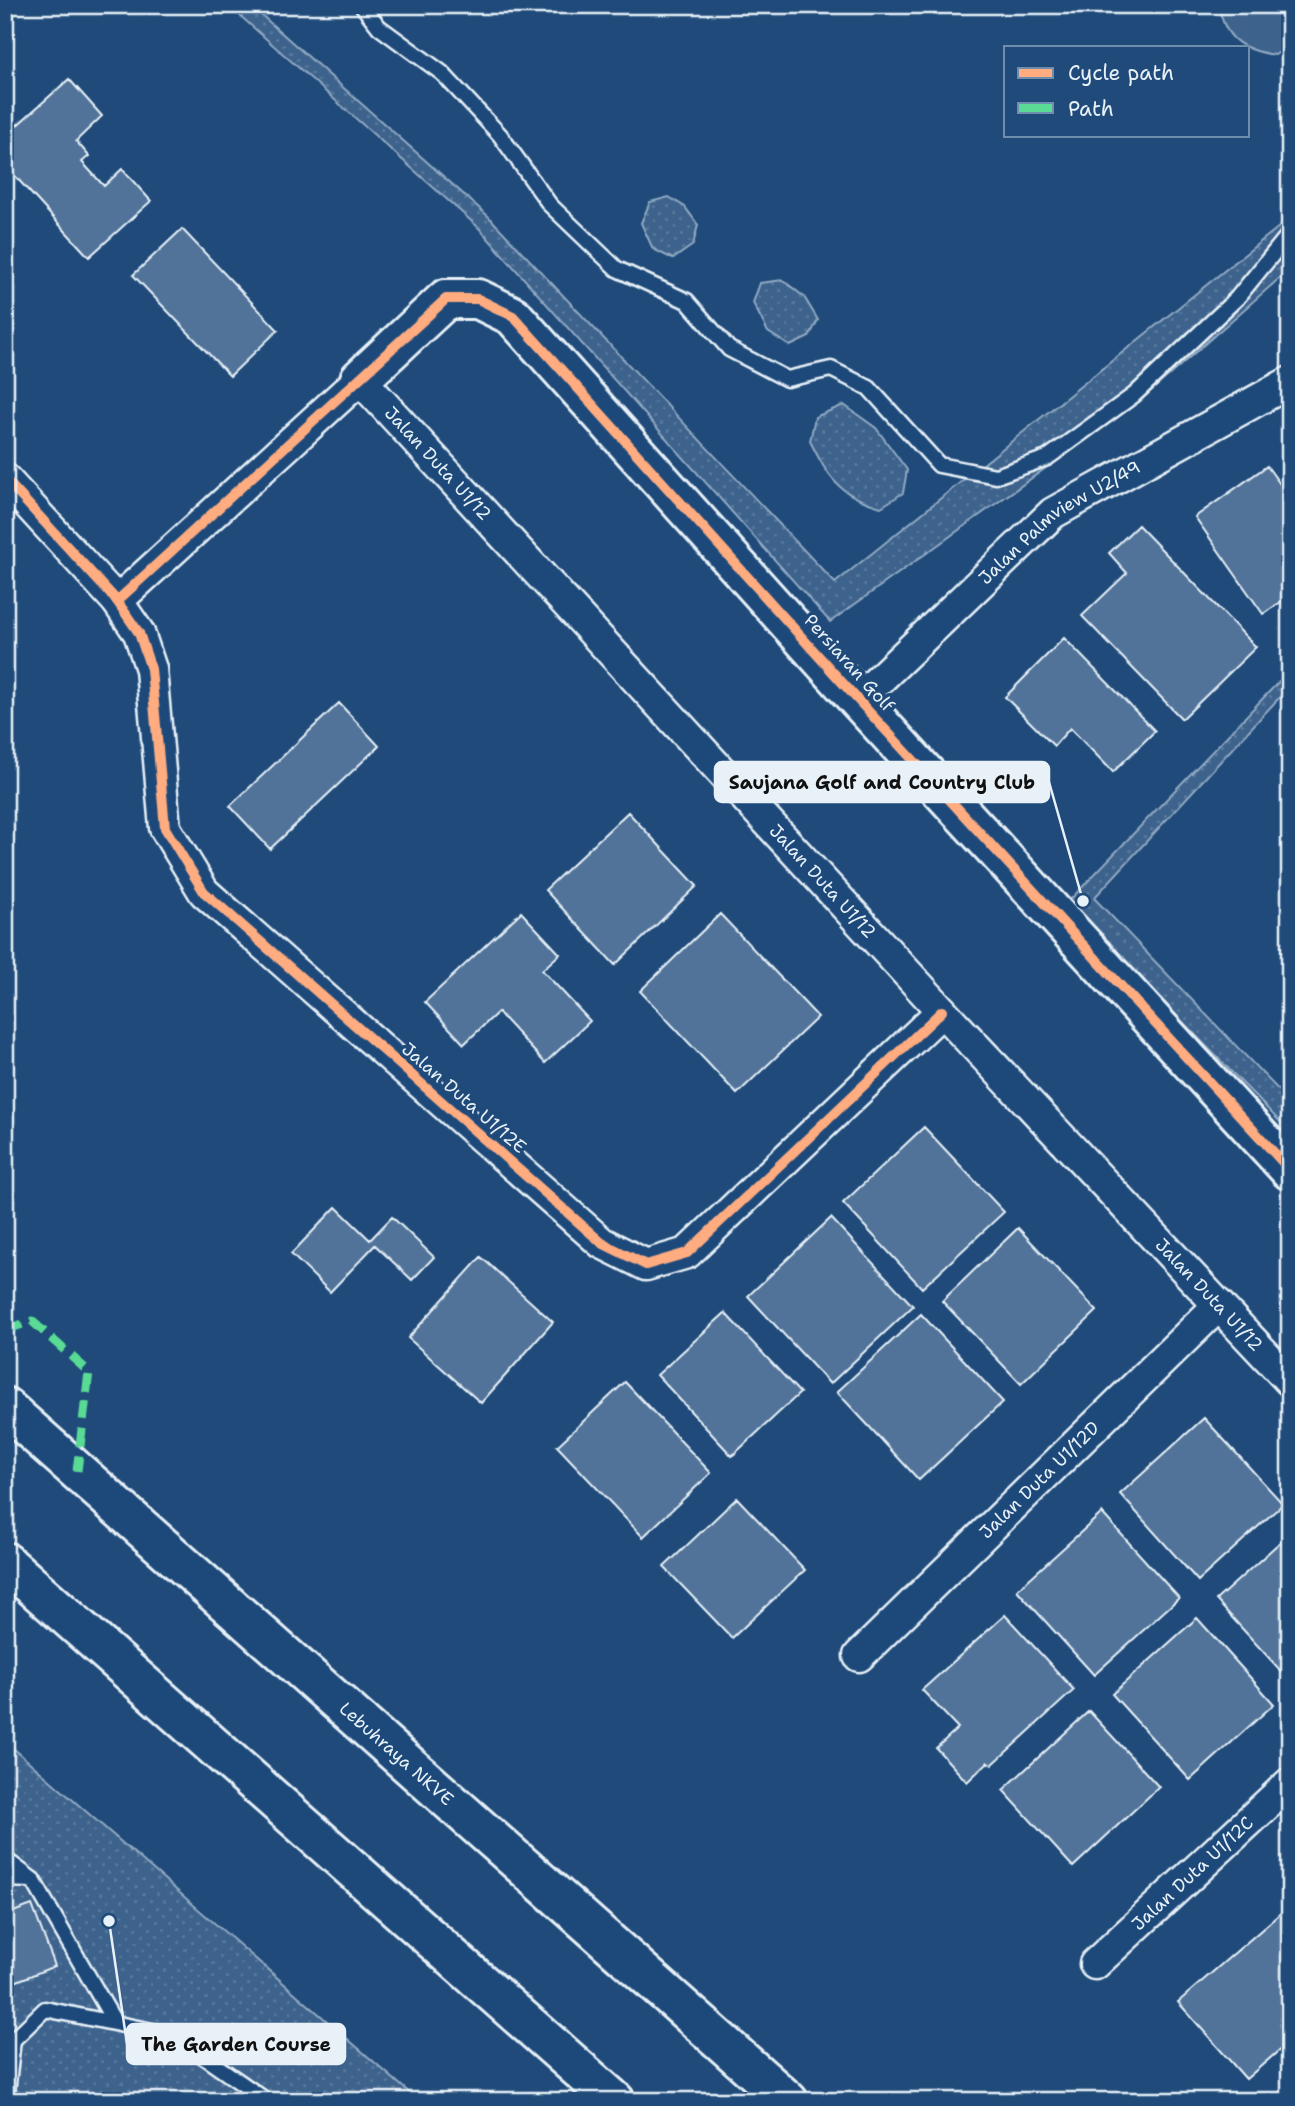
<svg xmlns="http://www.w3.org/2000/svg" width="1295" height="2106" font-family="'Shantell Sans',sans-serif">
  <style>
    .grass { fill: url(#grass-dots); stroke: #92aac2; stroke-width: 2 }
    .pitch { fill: #3c628c; stroke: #92aac2; stroke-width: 2 }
    .building { fill: #517399; stroke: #e8f1f8; stroke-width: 2 }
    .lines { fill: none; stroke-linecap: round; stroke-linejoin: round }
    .lane-casing { stroke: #e8f1f8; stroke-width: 19 }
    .street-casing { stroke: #e8f1f8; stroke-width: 35 }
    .secondary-casing { stroke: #e8f1f8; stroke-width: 44 }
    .highway-casing { stroke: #e8f1f8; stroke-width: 44 }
    .lane { stroke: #1f4a7a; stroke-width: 14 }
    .street { stroke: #1f4a7a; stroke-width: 30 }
    .secondary { stroke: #1f4a7a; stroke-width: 38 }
    .highway { stroke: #1f4a7a; stroke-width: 38 }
    .quiet { stroke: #5adb95; stroke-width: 9; stroke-dasharray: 18 9; stroke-linecap: butt }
    .cycleway-casing { stroke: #1f4a7a; stroke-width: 15 }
    .cycleway { stroke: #ffac80; stroke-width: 10 }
    .labels { text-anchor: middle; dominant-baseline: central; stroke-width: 7; stroke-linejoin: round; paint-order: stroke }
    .street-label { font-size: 18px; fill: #e8f1f8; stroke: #1f4a7a }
    .leader { fill: none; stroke: #e8f1f8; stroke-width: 2.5 }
    .callout-dot { fill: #e8f1f8; stroke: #1f4a7a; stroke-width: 2.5 }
    .callout { fill: #e8f1f8; stroke: #e8f1f8; stroke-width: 2.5 }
    .callout-label { font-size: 19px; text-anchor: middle; font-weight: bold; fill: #111 }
  </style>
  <defs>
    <pattern id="grass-dots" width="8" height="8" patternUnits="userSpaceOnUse" patternTransform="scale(1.75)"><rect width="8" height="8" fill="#3c628c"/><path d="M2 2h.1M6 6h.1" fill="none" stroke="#58799d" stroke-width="1.8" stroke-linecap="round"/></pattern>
  </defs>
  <rect width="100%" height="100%" fill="#1f4a7a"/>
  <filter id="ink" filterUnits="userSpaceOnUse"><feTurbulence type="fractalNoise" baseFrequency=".0143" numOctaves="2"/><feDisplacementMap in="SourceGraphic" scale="14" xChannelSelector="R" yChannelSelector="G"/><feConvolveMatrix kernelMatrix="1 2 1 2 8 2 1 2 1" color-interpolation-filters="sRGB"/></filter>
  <g filter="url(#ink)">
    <path class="grass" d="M228,5H250L488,216L835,583L1290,218V269L1141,400L830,622L478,227Z
      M669,197L685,207L698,225L693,245L673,259L653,249L641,223L650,202Z
      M783,280L804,297L818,320L809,337L790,346L768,332L753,303L760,283Z
      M844,405L876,428L907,470L903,493L881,507C839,495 829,479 810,441L815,417Z
      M1290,670V686L1094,898L1290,1102V1132L1067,903Z
      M5,1741L419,2101H5Z"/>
    <path class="pitch" d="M1219,5H1290V45L1275,55C1244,50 1224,41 1219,5Z"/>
    <path class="building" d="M69,79L102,116L76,141L89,156L82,162L104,186L122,169L151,201L89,257L5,165V136Z
      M182,229L278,330L230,376L133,275Z
      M1267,466L1290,498V596L1263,614L1195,517Z
      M1138,525L1256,647L1182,719L1082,616L1127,573L1109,553Z
      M1064,638L1155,731L1113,772L1070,728L1054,746L1005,697Z
      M339,703L379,746L270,849L230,806Z
      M628,812L697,886L615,965L545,890Z
      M521,912L560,954L542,970L590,1021L545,1063L498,1012L464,1044L425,1002Z
      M720,914L818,1017L737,1094L640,991Z
      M924,1127L1004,1212L922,1288L843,1203Z
      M336,1207L370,1240L392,1217L434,1257L412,1280L375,1245L330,1292L291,1254Z
      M831,1218L913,1306L830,1384L748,1296Z
      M1018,1228L1097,1311L1021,1384L942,1301Z
      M481,1257L553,1322L481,1403L408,1338Z
      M725,1313L800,1393L732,1456L657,1375Z
      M921,1314L1003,1402L919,1480L837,1392Z
      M625,1382L711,1473L643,1537L557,1446Z
      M1204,1418L1283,1504L1198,1581L1120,1494Z
      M737,1498L805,1570L732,1638L664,1567Z
      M1102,1513L1179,1598L1094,1675L1017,1590Z
      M1290,1533V1681L1216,1600Z
      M1005,1615L1074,1690L992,1765L988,1762L967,1782L936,1748L958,1728L922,1690Z
      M1197,1618L1274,1704L1190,1780L1112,1694Z
      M1089,1711L1159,1787L1073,1867L1003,1790Z
      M32,1905L55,1966L7,1985L5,1915Z
      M1283,1911L1290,1919V2041L1246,2079L1178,2002Z"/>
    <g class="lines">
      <g class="lane-casing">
        <path id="lane" d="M362,5L379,27L442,73L500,135L550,205L617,269L687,301L729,349L787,379L831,369L869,388L939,465L996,476L1047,458L1134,395L1237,298L1290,233
          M5,1859L33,1880L115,2023
          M5,1879L33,1880
          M6,2101L13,2040L45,2009L172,2035L267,2101"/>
      </g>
      <g class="street-casing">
        <g id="street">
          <path d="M5,479L117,601L139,633L151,669L165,828L204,892L602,1243L646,1265L687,1253L942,1011"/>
          <path id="s1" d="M117,601L360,379L942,1011L1290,1381"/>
          <path id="s2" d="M858,700L1053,513L1290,382"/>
          <path id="s3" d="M859,1656L1219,1305"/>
          <path id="s4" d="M1095,1964L1290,1783"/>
        </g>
      </g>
      <g class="secondary-casing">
        <path id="secondary" d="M360,379L446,299H478L513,316L858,700L1290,1170"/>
      </g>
      <g class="highway-casing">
        <g id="highway">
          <path id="s5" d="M5,1407L788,2101"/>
          <path d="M5,1562L615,2101"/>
        </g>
      </g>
      <use href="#lane" class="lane"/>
      <use href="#street" class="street"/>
      <use href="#secondary" class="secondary"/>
      <use href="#highway" class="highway"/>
      <path class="quiet" d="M5,1330L32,1321L89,1372L77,1471"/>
      <g class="cycleway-casing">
        <path id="cycleway" d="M5,479L117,601L139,633L151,669L165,828L204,892L602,1243L646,1265L687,1253L942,1011
          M117,601L446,299H478L513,316L858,700L1290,1170"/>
      </g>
      <use href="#cycleway" class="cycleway"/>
    </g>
  </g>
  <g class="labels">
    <g class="street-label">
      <text stroke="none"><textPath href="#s1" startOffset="444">Jalan Duta U1/12</textPath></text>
      <text stroke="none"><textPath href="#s2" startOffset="270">Jalan Palmview U2/49</textPath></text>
      <text transform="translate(849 663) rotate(48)">Persiaran Golf</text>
      <text stroke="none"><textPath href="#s1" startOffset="1012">Jalan Duta U1/12</textPath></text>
      <text transform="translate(464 1098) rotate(41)">Jalan Duta U1/12E</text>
      <text stroke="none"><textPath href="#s1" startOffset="1578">Jalan Duta U1/12</textPath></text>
      <text stroke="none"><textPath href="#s3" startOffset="252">Jalan Duta U1/12D</textPath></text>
      <text stroke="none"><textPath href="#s5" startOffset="523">Lebuhraya NKVE</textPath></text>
      <text stroke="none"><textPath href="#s4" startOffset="133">Jalan Duta U1/12C</textPath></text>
    </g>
  </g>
  <path class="leader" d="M1083 901L1049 782M109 1921L127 2044"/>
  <g class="callout-dot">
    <circle cx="1083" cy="901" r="7"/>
    <circle cx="109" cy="1921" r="7"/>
  </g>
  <g class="callout">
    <rect x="715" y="762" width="334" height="40" rx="7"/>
    <rect x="127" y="2024" width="218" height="40" rx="7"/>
  </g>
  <g class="callout-label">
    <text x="882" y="789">Saujana Golf and Country Club</text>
    <text x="236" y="2051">The Garden Course</text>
  </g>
  <rect width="1295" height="2106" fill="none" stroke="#1f4a7a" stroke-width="28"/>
  <rect x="14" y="14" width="1267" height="2078" fill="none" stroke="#e8f1f8" stroke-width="2.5" filter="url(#ink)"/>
  <rect x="1004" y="46" width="245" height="91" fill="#1f4a7a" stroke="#6f8dac" stroke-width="2"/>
  <rect x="1018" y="68" width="35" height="10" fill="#ffac80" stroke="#6f8dac" stroke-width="2"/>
  <text x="1068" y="80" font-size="21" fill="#e8f1f8">Cycle path</text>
  <rect x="1018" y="103" width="35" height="10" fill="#5adb95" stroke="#6f8dac" stroke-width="2"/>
  <text x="1068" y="116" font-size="21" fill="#e8f1f8">Path</text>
</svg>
